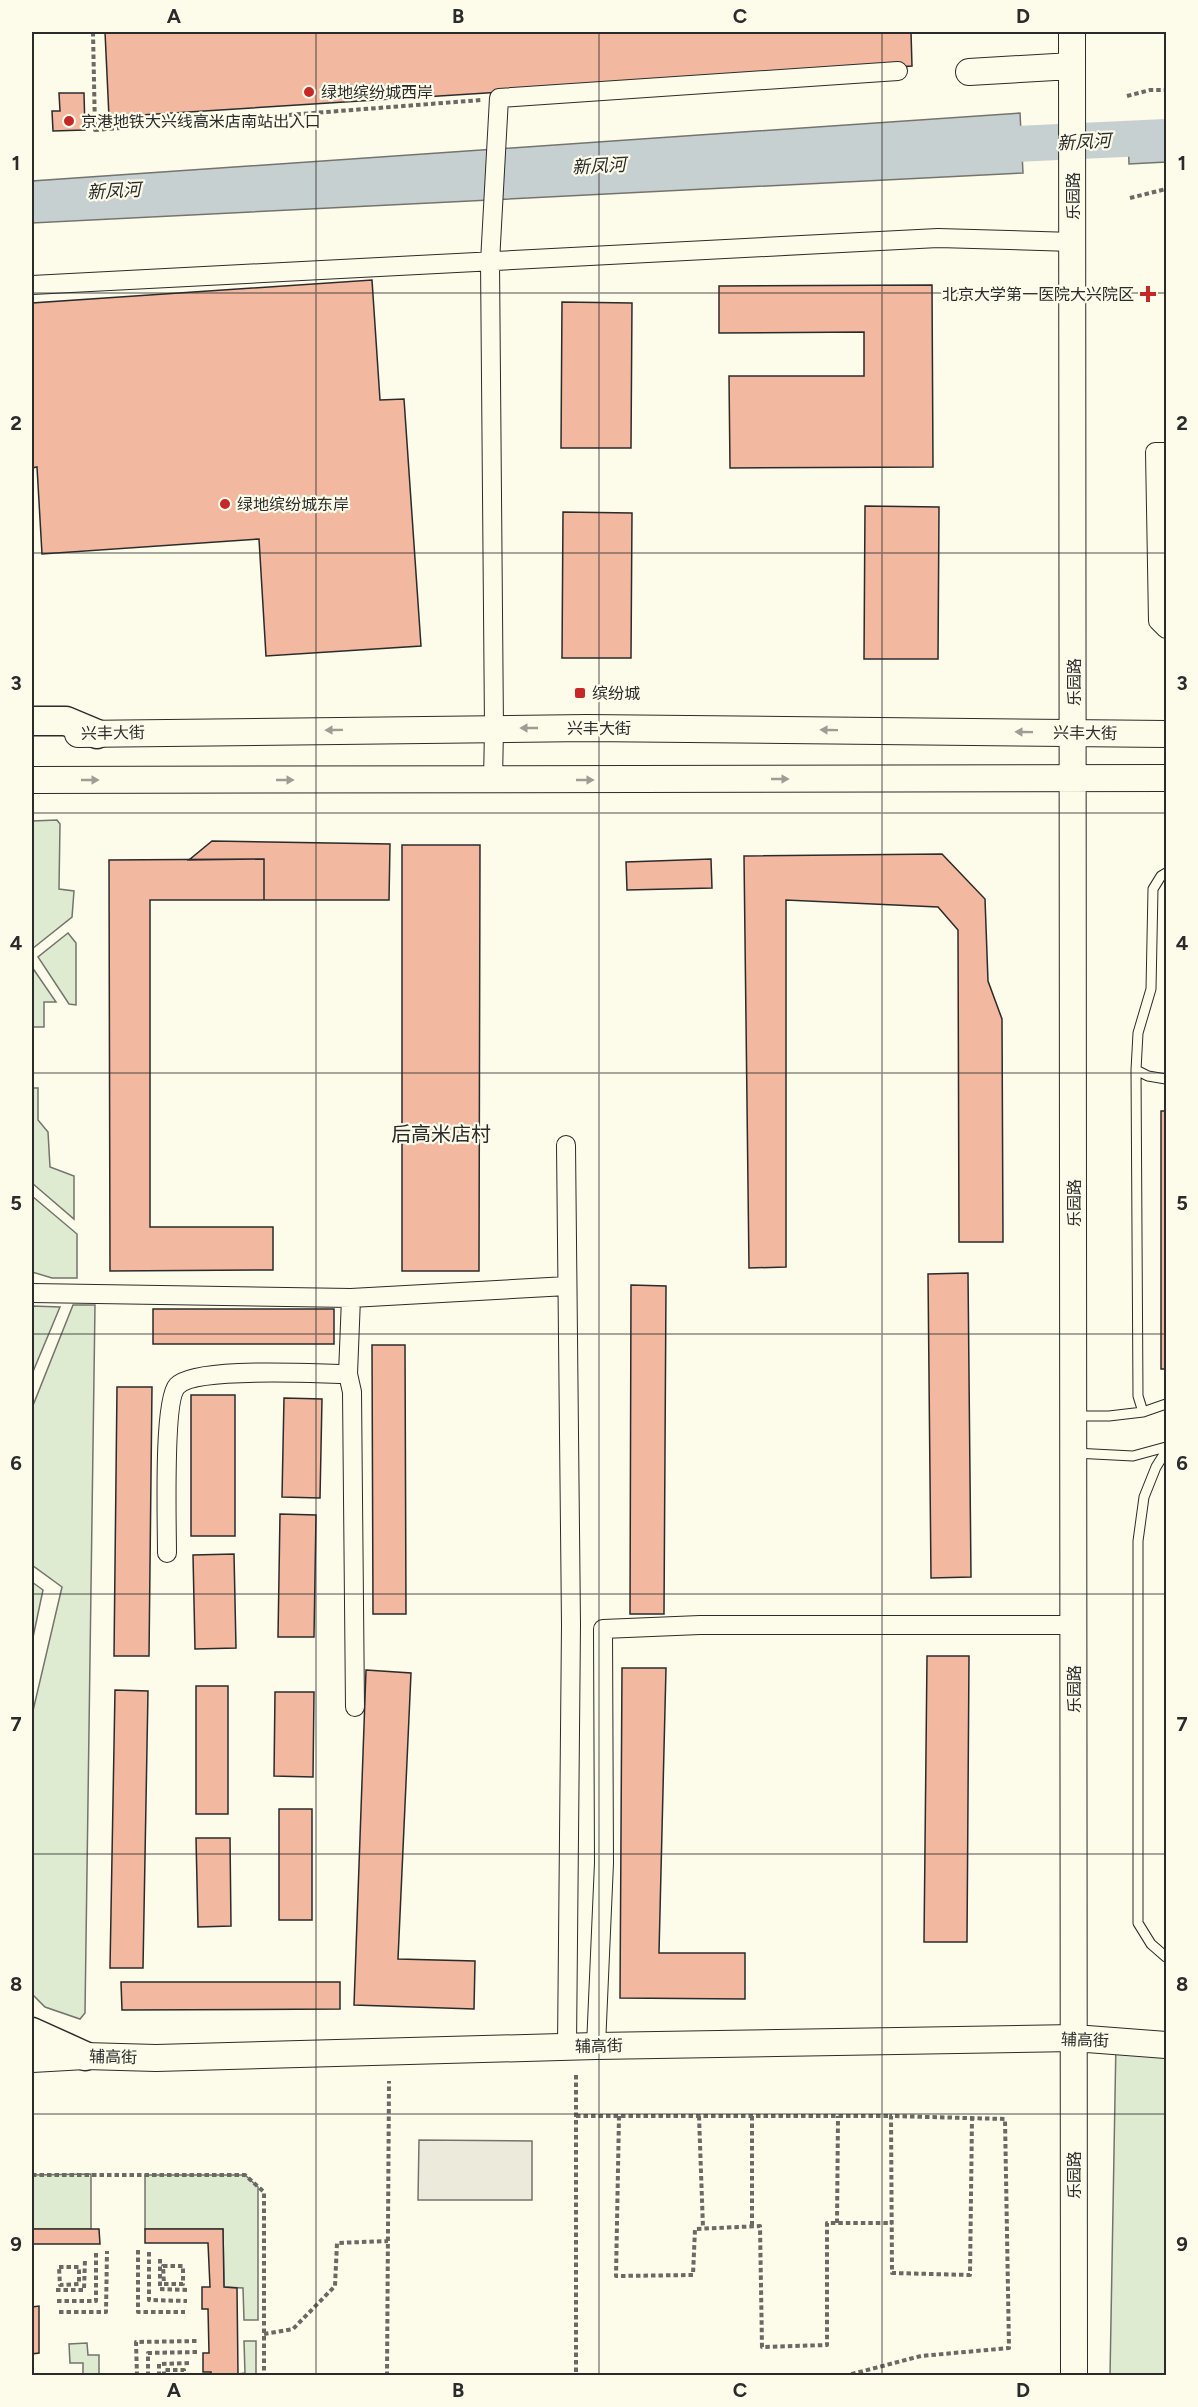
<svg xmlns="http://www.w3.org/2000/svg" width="1198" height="2407" font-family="Figtree,'Noto Sans SC',sans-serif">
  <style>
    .green { fill: #deebd1; stroke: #74746e; stroke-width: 1.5 }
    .parking { fill: #eceadb; stroke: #74746e; stroke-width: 1.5 }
    .water { fill: #c7d0d0; stroke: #74746e; stroke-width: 1.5 }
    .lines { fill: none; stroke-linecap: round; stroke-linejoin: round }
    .river { stroke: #c7d0d0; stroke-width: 36 }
    .building { fill: #f2b8a0; stroke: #2b2b2b; stroke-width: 1.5 }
    .lane-casing { stroke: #2b2b2b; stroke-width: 11 }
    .street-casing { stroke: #2b2b2b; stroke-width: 20 }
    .secondary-casing { stroke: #2b2b2b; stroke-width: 28 }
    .primary-casing { stroke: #2b2b2b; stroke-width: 31 }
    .path { stroke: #6a6964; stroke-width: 4; stroke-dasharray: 4.5 3; stroke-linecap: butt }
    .lane { stroke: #fdfbea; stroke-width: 9 }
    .street { stroke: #fdfbea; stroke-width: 18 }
    .secondary { stroke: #fdfbea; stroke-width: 26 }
    .primary { stroke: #fdfbea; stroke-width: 28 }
    .oneway { fill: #9e9d94 }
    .grid { fill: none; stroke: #2b2b2b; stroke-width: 1.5; stroke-opacity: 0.55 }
    .poi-dot { fill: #c62828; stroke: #fdfbea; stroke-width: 2 }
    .labels { text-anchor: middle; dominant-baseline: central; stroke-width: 4.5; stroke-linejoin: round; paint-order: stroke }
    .poi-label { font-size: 16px; fill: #2b2b2b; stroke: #fdfbea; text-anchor: start }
    .street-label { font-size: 16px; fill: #2b2b2b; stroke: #fdfbea }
    .water-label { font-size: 18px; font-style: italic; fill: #2b2b2b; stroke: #fdfbea }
    .quarter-label { font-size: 20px; fill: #2b2b2b; stroke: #fdfbea }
    .neatline { fill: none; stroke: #2b2b2b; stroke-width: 2 }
    .grid-label { font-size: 20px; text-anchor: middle; font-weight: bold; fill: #2b2b2b }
  </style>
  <rect width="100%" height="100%" fill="#fdfbea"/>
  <path class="green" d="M57,820L60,824L59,889L74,891L72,917L32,949V821Z
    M68,933L76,943V1005L69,1004L38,957Z
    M32,967L56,1002H44V1027H32Z
    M32,1088H38V1120L48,1132L50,1167L74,1176V1219L32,1183Z
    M32,1196L77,1234V1278H52L32,1272Z
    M73,1305H95L85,2013L80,2019L45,2007L32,1994V1715L62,1587L32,1565V1408Z
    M32,1306L60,1307L32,1374Z
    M32,1582L43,1590L32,1642Z
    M1116,2041L1166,2045V2375L1110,2376Z
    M91,2174V2229H32V2175Z
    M145,2175H245L258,2187V2320H244L243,2288L224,2287L223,2229H145Z
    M244,2341H256V2375L223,2376L245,2373Z
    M87,2343L88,2355H99V2375H83V2363H70L69,2344Z"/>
  <path class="parking" d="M419,2140L532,2141V2200H418Z"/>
  <path class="water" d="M1020,113L1023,173L32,223V181Z
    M1166,129V162L1129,164L1128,132L1144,133Z"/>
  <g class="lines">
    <path class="river" d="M972,146L1166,137"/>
  </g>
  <path class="building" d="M105,32H911L912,66L109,117Z
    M59,93H84L85,130L53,131L52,111H60Z
    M372,280L380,400L404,399L421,646L266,656L259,539L42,554L37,467L32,468V303Z
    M932,285L933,467L730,468L729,376H864V332L719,333V286Z
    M562,302L632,303L631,448H561Z
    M865,506L939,507L938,659H864Z
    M563,512L632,513L631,658H562Z
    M212,841L390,844L389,900H264V859L189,860Z
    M402,845H480L479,1271H402Z
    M942,854L985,899L988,981L1002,1019L1003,1242H959L958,930L938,907L786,900V1267L749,1268L744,856Z
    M264,859V900H150V1227H273V1270L110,1271L109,860Z
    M711,859L712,888L627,890L626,862Z
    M1161,1111H1166V1369H1161Z
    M968,1273L971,1577L931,1578L928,1274Z
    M631,1285L666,1286L664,1614H630Z
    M153,1309H334V1344H153Z
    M372,1345H405L406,1614H373Z
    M117,1387H152L149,1656H114Z
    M191,1395H235V1536H191Z
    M284,1398L322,1399L320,1498L282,1497Z
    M280,1514L316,1515L314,1637H278Z
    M234,1554L236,1648L195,1649L193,1555Z
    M927,1656H969L967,1942H924Z
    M622,1668H666L659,1953H745V1999L620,1998Z
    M366,1670L411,1673L398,1959L475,1961L474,2009L354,2005Z
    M196,1686H228V1814H196Z
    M115,1690L148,1691L143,1968H110Z
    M275,1692H314L313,1777L274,1776Z
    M279,1809H312V1920H279Z
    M196,1838H230L231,1926L198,1927Z
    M121,1982H340V2009L122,2010Z
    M32,2229H99L100,2244H32Z
    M145,2229H223L224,2287L237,2288L238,2374L211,2376V2372H203V2353H209L208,2309H202V2287H210L208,2243H145Z
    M39,2306V2353L32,2354V2376V2307Z"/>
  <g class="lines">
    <g class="lane-casing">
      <path id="lane" d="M1136,1070L1148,1076L1166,1079
        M1143,1412L1138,1396L1136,1070L1138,1033L1151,989L1153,889L1161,876L1166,873
        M1075,1416H1109L1143,1412L1166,1404
        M1166,1451L1156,1467L1144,1497L1138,1541V1923L1151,1944L1166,1957
        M1074,1453L1133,1456L1166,1447"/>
    </g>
    <g class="street-casing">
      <path id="street" d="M32,285L938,238L1073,242
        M1166,452H1155L1158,621L1166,629
        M493,781L494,728L490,262L499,98L898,71
        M566,1145L571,1625L567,2047
        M32,1293L351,1298L348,1374L352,1392L355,1707
        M351,1298L567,1286
        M167,1553C167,1525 163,1401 177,1386C195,1366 317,1374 348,1374
        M596,2046L604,1863L603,1629L700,1625H1074"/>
    </g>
    <g class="secondary-casing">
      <path id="secondary" d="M1072,32L1074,2376
        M969,72L1072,66
        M78,734L587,728L1166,734
        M32,780L1166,778
        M32,2059L85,2056L156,2058L596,2046L1074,2038L1166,2045"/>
    </g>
    <g class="primary-casing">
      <path id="primary" d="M32,721H66L97,734
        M32,2032L85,2056"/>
    </g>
    <path class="path" d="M93,32L95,130L481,100
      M1127,96L1150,90H1166
      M1130,198L1166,189
      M576,2075V2376
      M576,2116H891
      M619,2116L616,2276L693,2275L695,2229L760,2226L762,2347L827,2345V2223H892
      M699,2116L703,2228
      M752,2116V2226
      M32,2175H245L264,2192V2376
      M837,2223L838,2116
      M138,2250V2312H185
      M149,2252V2300L187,2301
      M160,2259V2289L189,2290
      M163,2266H183V2284H164Z
      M59,2267H79V2284L60,2285Z
      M56,2290H84L85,2259
      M57,2301H96V2252
      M59,2312H106L107,2251
      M264,2334L293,2329L335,2286L337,2243L388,2241
      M137,2376L136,2342L198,2341
      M148,2376V2353L197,2352
      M159,2376V2364L189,2363
      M164,2376V2370H184V2376
      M387,2376L389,2081
      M844,2376L921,2356L1009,2348L1005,2119L891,2116L892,2273L970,2275L972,2118"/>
    <use href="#lane" class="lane"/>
    <use href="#street" class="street"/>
    <use href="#secondary" class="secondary"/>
    <use href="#primary" class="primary"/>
  </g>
  <defs><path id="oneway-solid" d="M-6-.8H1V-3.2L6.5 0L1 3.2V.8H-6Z" transform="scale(1.5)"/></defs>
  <g class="oneway">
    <use href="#oneway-solid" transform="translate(529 728) rotate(180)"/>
    <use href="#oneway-solid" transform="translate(334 730) rotate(179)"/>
    <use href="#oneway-solid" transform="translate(829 730) rotate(-179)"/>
    <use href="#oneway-solid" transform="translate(1024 732) rotate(-179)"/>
    <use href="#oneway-solid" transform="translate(780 779)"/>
    <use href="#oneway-solid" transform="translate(90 780)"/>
    <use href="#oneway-solid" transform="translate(285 780)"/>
    <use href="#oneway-solid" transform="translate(585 780)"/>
  </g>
  <path class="grid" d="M316,32V2376M599,32V2376M882,32V2376M32,293H1166M32,553H1166M32,813H1166M32,1073H1166M32,1334H1166M32,1594H1166M32,1854H1166M32,2114H1166"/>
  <g class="poi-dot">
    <circle cx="309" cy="92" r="6"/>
    <circle cx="69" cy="121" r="6"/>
    <path d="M1145 285h6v6h6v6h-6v6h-6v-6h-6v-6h6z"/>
    <circle cx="225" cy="504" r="6"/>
    <rect x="574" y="687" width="12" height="12" rx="3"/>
  </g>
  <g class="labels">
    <g class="poi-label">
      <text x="321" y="92">绿地缤纷城西岸</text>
      <text x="81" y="121">京港地铁大兴线高米店南站出入口</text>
      <text x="1134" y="294" text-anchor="end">北京大学第一医院大兴院区</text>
      <text x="237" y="504">绿地缤纷城东岸</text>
      <text x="592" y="693">缤纷城</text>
    </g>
    <g class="street-label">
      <text transform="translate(1073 196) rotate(-90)">乐园路</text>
      <text transform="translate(1074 682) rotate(-90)">乐园路</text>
      <text x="599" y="728">兴丰大街</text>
      <text transform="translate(113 733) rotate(-1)">兴丰大街</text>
      <text transform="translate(1085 733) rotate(1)">兴丰大街</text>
      <text transform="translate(1074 1203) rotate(-90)">乐园路</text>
      <text transform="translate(1074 1689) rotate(-90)">乐园路</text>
      <text transform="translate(1085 2040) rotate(2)">辅高街</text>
      <text transform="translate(599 2046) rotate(-1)">辅高街</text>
      <text transform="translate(113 2057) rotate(1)">辅高街</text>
      <text transform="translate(1074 2175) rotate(-90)">乐园路</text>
    </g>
    <g class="water-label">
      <text transform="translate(1084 142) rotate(-3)">新凤河</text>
      <text transform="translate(599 166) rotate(-3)">新凤河</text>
      <text transform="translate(114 191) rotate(-3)">新凤河</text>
    </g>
    <g class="quarter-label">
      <text x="441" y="1134">后高米店村</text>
    </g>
  </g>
  <rect width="1198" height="2407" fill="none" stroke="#fdfbea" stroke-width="66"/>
  <rect x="33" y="33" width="1132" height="2341" class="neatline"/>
  <g class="grid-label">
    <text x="174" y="23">A</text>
    <text x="458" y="23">B</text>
    <text x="740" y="23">C</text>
    <text x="1023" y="23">D</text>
    <text x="16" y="170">1</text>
    <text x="1182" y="170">1</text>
    <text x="16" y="430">2</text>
    <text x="1182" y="430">2</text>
    <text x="16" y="690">3</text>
    <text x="1182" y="690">3</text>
    <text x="16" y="950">4</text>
    <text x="1182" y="950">4</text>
    <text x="16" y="1210">5</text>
    <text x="1182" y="1210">5</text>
    <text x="16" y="1470">6</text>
    <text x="1182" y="1470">6</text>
    <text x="16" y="1731">7</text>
    <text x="1182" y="1731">7</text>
    <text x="16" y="1991">8</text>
    <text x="1182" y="1991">8</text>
    <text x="16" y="2251">9</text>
    <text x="1182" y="2251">9</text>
    <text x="174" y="2397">A</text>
    <text x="458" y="2397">B</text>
    <text x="740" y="2397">C</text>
    <text x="1023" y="2397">D</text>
  </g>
</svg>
